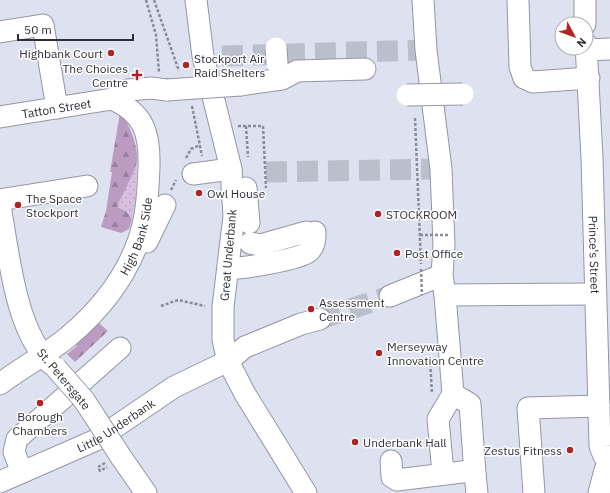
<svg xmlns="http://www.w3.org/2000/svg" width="610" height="493" font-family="'IBM Plex Sans',sans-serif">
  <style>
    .grass { fill: url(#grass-dots) }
    .forest { fill: url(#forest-firs) }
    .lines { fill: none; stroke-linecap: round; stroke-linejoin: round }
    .minor-tunnel { stroke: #bbbecb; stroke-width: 21; stroke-dasharray: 21 10; stroke-linecap: butt }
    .minor-casing { stroke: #9496a5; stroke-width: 23 }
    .path { stroke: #898b96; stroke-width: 2.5; stroke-dasharray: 3 2; stroke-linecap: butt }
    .minor { stroke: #fff; stroke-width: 21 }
    .minor-bridge-casing { stroke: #9496a5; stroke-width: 23; stroke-linecap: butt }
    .path-bridge { stroke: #898b96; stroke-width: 2.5; stroke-dasharray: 3 2; stroke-linecap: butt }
    .minor-bridge { stroke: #fff; stroke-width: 21 }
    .poi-dot { fill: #b32326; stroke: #fff; stroke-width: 1.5 }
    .labels { text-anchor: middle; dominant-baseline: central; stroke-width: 3; stroke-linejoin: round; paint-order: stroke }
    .poi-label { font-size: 12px; fill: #2f3036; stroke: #fff; text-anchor: start }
    .street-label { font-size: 12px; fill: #2f3036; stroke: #fff }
  </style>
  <defs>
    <pattern id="grass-dots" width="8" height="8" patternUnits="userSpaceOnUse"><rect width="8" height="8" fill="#d8bfdd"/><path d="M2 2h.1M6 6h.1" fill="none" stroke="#baa4be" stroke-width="1.8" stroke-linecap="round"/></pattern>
    <pattern id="forest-firs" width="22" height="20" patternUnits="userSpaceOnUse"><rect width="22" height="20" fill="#bc9bc3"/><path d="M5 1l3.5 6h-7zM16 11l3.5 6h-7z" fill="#997f9f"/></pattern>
  </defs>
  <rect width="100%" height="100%" fill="#dee1f0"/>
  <path class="grass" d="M137,161L136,198L132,219L126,211L116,207Z"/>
  <path class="forest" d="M120,113C130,124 138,146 137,160C136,170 121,197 117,207L126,211L132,219L129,229L121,233L101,227L106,211L112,172H110Z
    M99,323L108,331L75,362L67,354L77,346L74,342Z"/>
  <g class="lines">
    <path class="minor-tunnel" d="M222,56L426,50
      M266,172L441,169
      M320,319L390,296"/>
    <g class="minor-casing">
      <g id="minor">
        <path d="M196,0L203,56L231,169L234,216L223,307V340L228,361L245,394L306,493"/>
        <path d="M423,0L426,50L441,169L444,245L442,275L445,295L453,394L470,404L475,474"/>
        <path d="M518,0L520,67L524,78L533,82L589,78"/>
        <path d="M585,0V24"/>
        <path d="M0,32L43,25L57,108"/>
        <path id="s1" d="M586,44L592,158L600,446L604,456L610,462"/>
        <path d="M586,50L610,49"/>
        <path d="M240,85L282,79L297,71L365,69"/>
        <path id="s2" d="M0,117L112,99L128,90L151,88L167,90"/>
        <path d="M193,174L231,169"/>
        <path d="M246,188L249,223"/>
        <path d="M0,200L87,186"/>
        <path d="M0,206C9,254 15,331 51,364"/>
        <path d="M147,242L165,205"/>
        <path d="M250,243L260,245L306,232"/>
        <path d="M228,269C243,268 298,260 308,252C315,247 315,239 315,232"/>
        <path d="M445,295L595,294"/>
        <path d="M390,296L442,275"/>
        <path id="s3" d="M0,384C22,367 48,354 69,336C100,310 126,277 139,239C147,216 148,190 149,167C150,133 144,113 112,99"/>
        <path d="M121,457L146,493"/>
        <path d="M391,461L392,477L397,480L470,471L475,474L477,493"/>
        <path d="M22,472L14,452L17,439L120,348"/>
        <path d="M443,473L438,419L453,394"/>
        <path id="s4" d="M0,482L96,440L174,387L228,361L245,347L301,324L320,319"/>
        <path d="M534,493L528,408L599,406"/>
        <path d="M599,493L605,470L610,463"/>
      </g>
    </g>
    <path class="path" d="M146,0L156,35L159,72
      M154,0L179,71
      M192,106L202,156
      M415,118L421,264
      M238,126H263L266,188
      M246,126L248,157
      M186,158L191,149L200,145
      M171,190L176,180
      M161,306L178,300L205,306
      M430,359L432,394
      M105,463L98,467L100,471L107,467"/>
    <use href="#minor" class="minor"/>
    <g class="minor-bridge-casing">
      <path id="minor-bridge" d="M276,48L277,63
        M167,90L240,85
        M407,95L463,94
        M56,368L84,400L121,457"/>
    </g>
    <path class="path-bridge" d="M420,235H448
      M421,269L422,295"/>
    <use href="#minor-bridge" class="minor-bridge"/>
  </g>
  <g class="poi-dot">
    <circle cx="111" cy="53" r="4"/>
    <circle cx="186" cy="65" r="4"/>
    <path d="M135 69h4v4h4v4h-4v4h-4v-4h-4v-4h4z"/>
    <circle cx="199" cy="193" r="4"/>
    <circle cx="18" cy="205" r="4"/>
    <circle cx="378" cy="214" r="4"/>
    <circle cx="397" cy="253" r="4"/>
    <circle cx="311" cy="309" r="4"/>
    <circle cx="379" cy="353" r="4"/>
    <circle cx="40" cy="403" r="4"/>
    <circle cx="355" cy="442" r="4"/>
    <circle cx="570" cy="450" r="4"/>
  </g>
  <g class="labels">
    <g class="poi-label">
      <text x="103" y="53" text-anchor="end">Highbank Court</text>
      <text x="194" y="58">Stockport Air<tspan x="194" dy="14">Raid Shelters</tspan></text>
      <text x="128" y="68" text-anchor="end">The Choices<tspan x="128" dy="14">Centre</tspan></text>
      <text x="207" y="193">Owl House</text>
      <text x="26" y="198">The Space<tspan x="26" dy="14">Stockport</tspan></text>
      <text x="386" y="214">STOCKROOM</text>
      <text x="405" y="253">Post Office</text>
      <text x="319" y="302">Assessment<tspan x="319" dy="14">Centre</tspan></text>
      <text x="387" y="346">Merseyway<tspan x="387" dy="14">Innovation Centre</tspan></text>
      <text x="40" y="416" text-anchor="middle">Borough<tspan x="40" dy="14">Chambers</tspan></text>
      <text x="363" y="442">Underbank Hall</text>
      <text x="562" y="450" text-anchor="end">Zestus Fitness</text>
    </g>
    <g class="street-label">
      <text stroke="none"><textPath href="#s2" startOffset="57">Tatton Street</textPath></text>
      <text stroke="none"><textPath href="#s3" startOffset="207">High Bank Side</textPath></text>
      <text transform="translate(228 255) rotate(-85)">Great Underbank</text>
      <text stroke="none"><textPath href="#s1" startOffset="211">Prince's Street</textPath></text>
      <text transform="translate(64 379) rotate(50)">St. Petersgate</text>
      <text stroke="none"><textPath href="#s4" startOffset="129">Little Underbank</textPath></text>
    </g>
  </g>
  <g transform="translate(574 36) rotate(131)"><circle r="19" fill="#ffffff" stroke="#acacaf"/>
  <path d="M0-3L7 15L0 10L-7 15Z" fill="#b32326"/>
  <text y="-6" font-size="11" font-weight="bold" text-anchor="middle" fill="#2f3036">N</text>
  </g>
  <path d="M18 34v6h115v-6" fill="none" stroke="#2f3036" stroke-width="2"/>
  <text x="24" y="34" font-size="12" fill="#2f3036" stroke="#ffffff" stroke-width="3" paint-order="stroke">50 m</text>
</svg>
